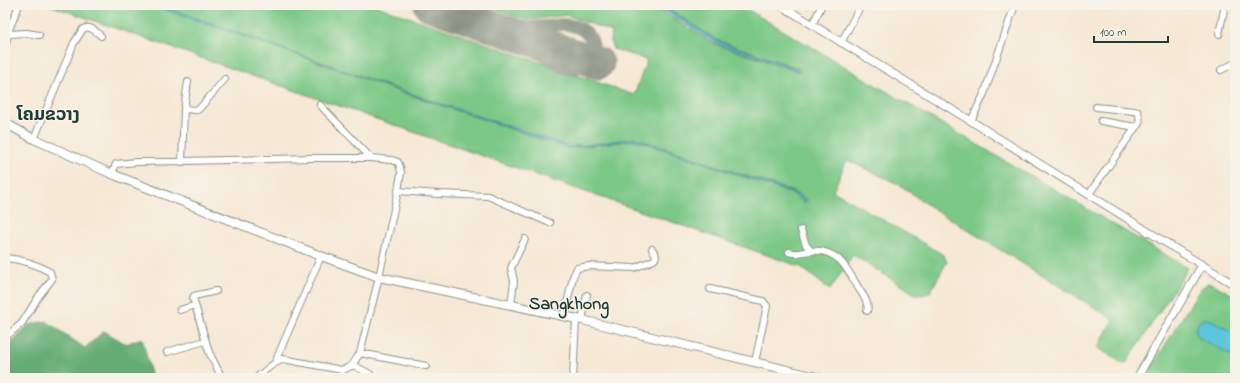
<svg xmlns="http://www.w3.org/2000/svg" width="1240" height="383" font-family="'Indie Flower','Noto Sans Lao',sans-serif">
  <style>
    .green { fill: #7cc887; stroke: #4e825e }
    .forest { fill: #65ac74; stroke: #427454 }
    .water { fill: #5fc5dc; stroke: #3f8188 }
    .lines { fill: none; stroke-linecap: round; stroke-linejoin: round }
    .taxiway { stroke: #8a9284; stroke-width: 13 }
    .runway { stroke: #8a9284; stroke-width: 33 }
    .minor-casing { stroke: #8a9284; stroke-width: 8 }
    .tertiary-casing { stroke: #8a9284; stroke-width: 9 }
    .secondary-casing { stroke: #8a9284; stroke-width: 10 }
    .minor { stroke: #fff; stroke-width: 6 }
    .tertiary { stroke: #fff; stroke-width: 7 }
    .secondary { stroke: #fff; stroke-width: 8 }
    .labels { text-anchor: middle; dominant-baseline: central; stroke-width: 3; stroke-linejoin: round; paint-order: stroke }
    .quarter-label { font-size: 18px; font-weight: bold; fill: #1f3d34; stroke: #f7f3e8 }
  </style>
  <rect width="100%" height="100%" fill="#f7f3e8"/>
  <filter id="ink" filterUnits="userSpaceOnUse"><feTurbulence type="fractalNoise" baseFrequency=".025" numOctaves="2"/><feDisplacementMap in="SourceGraphic" scale="8" xChannelSelector="R" yChannelSelector="G"/><feConvolveMatrix kernelMatrix="1 2 1 2 8 2 1 2 1" color-interpolation-filters="sRGB"/></filter>
  <filter id="wash" filterUnits="userSpaceOnUse"><feTurbulence type="fractalNoise" baseFrequency=".012" numOctaves="4" result="noise"/><feDisplacementMap in="SourceGraphic" scale="16" xChannelSelector="R" yChannelSelector="G"/><feGaussianBlur stdDeviation="0.9" result="paint"/><feColorMatrix in="noise" values="0 0 0 0 0 0 0 0 0 0 0 0 0 0 0 0 0 1.4 0 .05"/><feComposite in="paint" operator="in"/></filter>
  <g filter="url(#wash)">
    <rect width="100%" height="100%" fill="#f6e8d5"/>
    <path class="green" d="M49,5H152L324,64L399,91L568,148L635,140L643,142L756,181L793,194L803,201V203L807,201L794,192L636,138L571,147L568,146L399,90L159,5H374L634,95L647,60L613,49L610,40L612,32L567,15L528,20L484,5H651L715,44L799,72L800,69L717,40L662,5H740L879,87L1188,268L1125,365L1098,348L1113,319L932,208L900,185L847,160L833,191L942,254L947,262L930,292L923,295L915,294L853,255L830,290L801,267Z
      M1208,283L1213,284L1235,296V378H1145L1200,289Z"/>
    <path class="forest" d="M46,321L85,348L104,331L126,344L142,338L152,378H5V370L7,365L9,347L28,325Z"/>
    <path class="water" d="M152,5H159L399,90L571,147L636,138L794,193L807,200L803,204V200L793,194L756,181L643,142L635,140L568,148L399,91L324,64Z
      M655,5H660L717,41L798,69V71L716,43Z
      M1205,319L1211,320L1235,333V357L1199,338L1196,332V328L1199,322Z"/>
    <g class="lines">
      <path class="taxiway" d="M491,26L499,29L508,30C523,28 537,27 551,26C557,25 564,24 569,25C609,32 593,76 566,68C557,66 529,44 521,37"/>
      <path class="runway" d="M430,5L598,63"/>
    </g>
  </g>
  <g filter="url(#ink)">
    <g class="lines">
      <g class="minor-casing">
        <path id="minor" d="M812,25L822,5
          M8,34L27,33L39,35
          M1219,34L1225,5
          M841,43L861,5
          M5,47L9,30L19,5
          M1221,70L1235,63
          M320,105L371,158
          M184,109L197,110L199,109L225,79
          M971,121L984,94L1015,5
          M1101,121L1136,127
          M34,139L74,43L83,29C91,25 96,32 101,36
          M182,162L184,109L188,82
          M112,174L116,164L137,162L312,158H371L392,160L398,162L400,167L401,173L398,191L379,277L360,353C354,362 353,367 342,370L283,359L272,365L256,378
          M398,191L439,194L488,196L550,223
          M1089,194L1136,127C1141,123 1140,118 1138,112L1134,111L1096,107
          M801,230L806,245L811,251
          M789,252C795,255 802,252 810,251C838,248 847,268 859,289C863,295 870,304 867,311
          M5,258C20,259 36,264 50,272L52,279L39,296L22,323L8,335L5,340
          M710,289L763,301L767,306L755,362
          M216,291L194,296L193,298L209,352L222,378
          M511,305L514,281L511,268L525,239
          M180,310L195,305
          M564,317L573,277L577,268L589,266L634,268L654,260C658,256 655,253 652,249
          M582,320L587,295
          M167,352L205,341
          M360,353L426,366
          M275,363L279,353L321,256
          M353,365L370,374L373,378
          M342,378V370
          M573,378L576,319"/>
      </g>
      <g class="tertiary-casing">
        <path id="tertiary" d="M780,5L971,121L1184,254L1235,285
          M1137,378L1202,265"/>
      </g>
      <g class="secondary-casing">
        <path id="secondary" d="M5,123L34,139L112,174L321,256L379,277L582,320L820,378"/>
      </g>
      <use href="#minor" class="minor"/>
      <use href="#tertiary" class="tertiary"/>
      <use href="#secondary" class="secondary"/>
    </g>
  </g>
  <g class="labels">
    <g class="quarter-label">
      <text x="48" y="116">ໂຄມຂວາງ</text>
      <text x="569" y="305">Sangkhong</text>
    </g>
  </g>
  <rect width="1240" height="383" fill="none" stroke="#f7f3e8" stroke-width="20"/>
  <path d="M1094 36v6h74v-6" fill="none" stroke="#1f3d34" stroke-width="2"/>
  <text x="1100" y="36" font-size="12" fill="#1f3d34" stroke="#f7f3e8" stroke-width="3" paint-order="stroke">100 m</text>
</svg>
